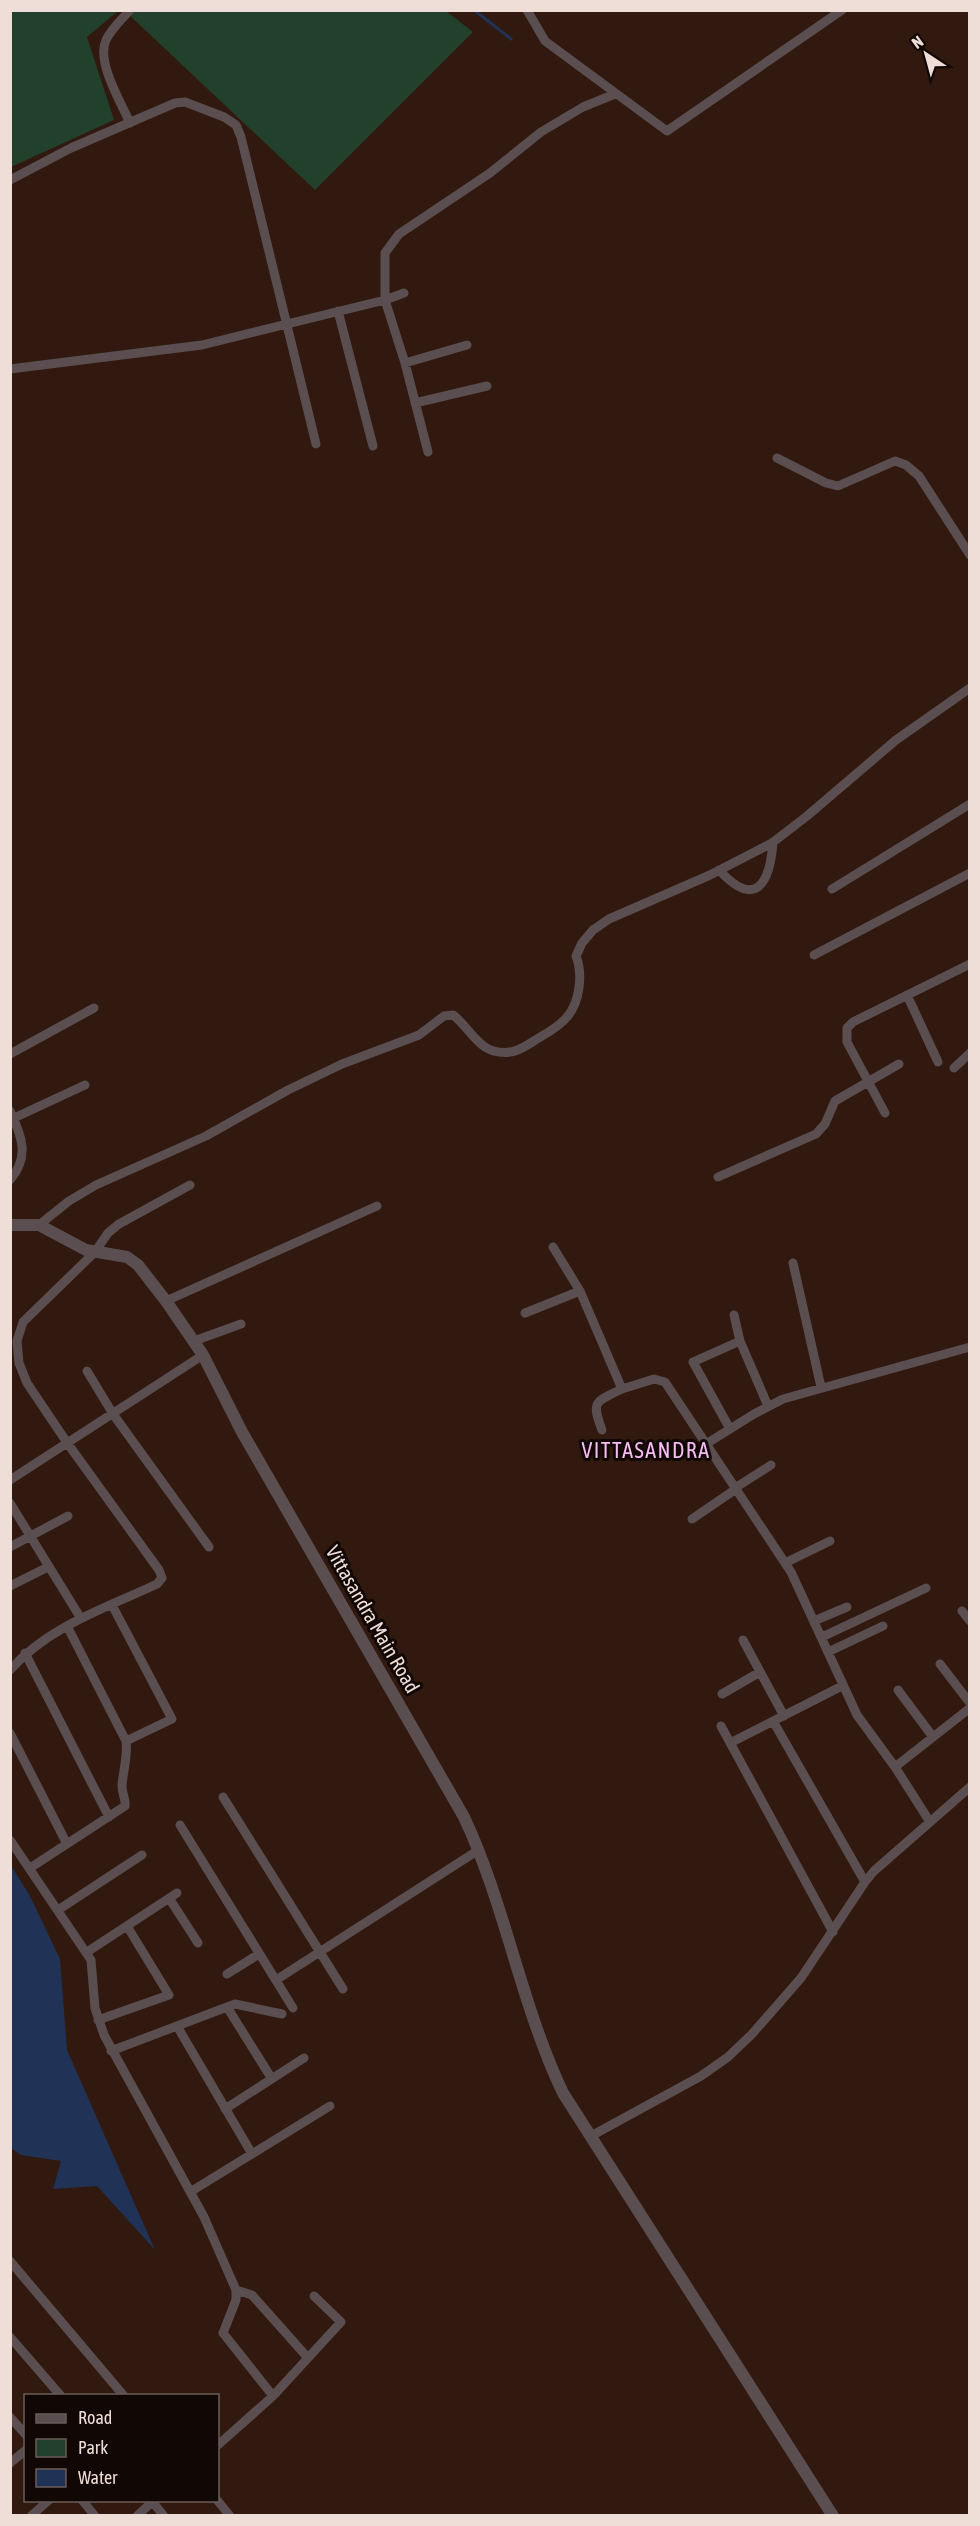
<svg xmlns="http://www.w3.org/2000/svg" width="980" height="2526" font-family="'Asap Condensed',sans-serif">
  <style>
    .green { fill: #22412c }
    .water { fill: #203256 }
    .lines { fill: none; stroke-linecap: round; stroke-linejoin: round }
    .stream { stroke: #203256; stroke-width: 3 }
    .minor { stroke: #5b4e50; stroke-width: 9 }
    .tertiary { stroke: #5b4e50; stroke-width: 12 }
    .labels { text-anchor: middle; dominant-baseline: central; stroke-width: 6; stroke-linejoin: round; paint-order: stroke }
    .street-label { font-size: 20px; fill: #efded7; stroke: #110704 }
    .quarter-label { font-size: 22px; letter-spacing: 1.5px; fill: #f7bbf3; stroke: #110704 }
  </style>
  <rect width="100%" height="100%" fill="#31190f"/>
  <path class="green" d="M10,11H118L87,37L114,120L11,167Z
    M125,11H446L473,32L315,190Z"/>
  <path class="water" d="M10,1864L30,1896L60,1959L67,2050L155,2250L97,2186L53,2189L61,2161L21,2155L11,2148Z"/>
  <g class="lines">
    <path class="stream" d="M474,10L511,39"/>
    <path class="minor" d="M130,10C122,19 111,29 106,40C96,62 121,102 130,123
      M527,10L545,41L667,131L842,10
      M10,180L71,148L175,103L185,102L224,117L236,125L241,137L316,444
      M404,293L385,300L405,363L428,452
      M338,311L373,446
      M405,363L467,345
      M10,369L202,345L385,300V253L399,234L490,173L541,132L583,107L615,94
      M415,403L487,386
      M777,458L826,483L838,486L895,461L906,465L919,476L970,555
      M719,870C756,910 770,883 773,842
      M832,889L970,804
      M814,955L970,873
      M907,995L938,1062
      M10,1054L94,1008
      M954,1068L970,1053
      M10,1111C22,1136 30,1157 10,1180
      M885,1113L847,1042V1028L853,1022L970,964
      M14,1118L85,1085
      M718,1177L816,1134L825,1124L835,1101L899,1064
      M39,1225L69,1201L96,1185L206,1136L288,1090L342,1064L419,1035L444,1016L453,1015C467,1025 477,1047 494,1051C512,1056 523,1048 537,1039C547,1033 559,1027 567,1017C580,1002 583,974 576,956L582,943L593,930L609,919L710,875L772,843L807,816L896,740L970,688
      M553,1247L580,1291L622,1389L654,1379L665,1382L791,1572L857,1715L895,1767L930,1822
      M793,1263L821,1387
      M166,1301L377,1206
      M525,1313L580,1291
      M734,1315L740,1341L768,1406
      M194,1341L241,1324
      M87,1371L113,1414L209,1547
      M730,1429L693,1362L740,1341
      M602,1430C591,1401 595,1402 622,1389
      M706,1444L754,1414L783,1399L970,1347
      M10,1480L203,1355
      M735,1488L771,1465
      M10,1503L80,1617
      M692,1519L736,1489
      M10,1547L68,1516
      M785,1563L830,1541
      M10,1586L48,1567
      M112,1605L172,1719L126,1741
      M962,1611L970,1621
      M814,1621L847,1607
      M822,1637L926,1588
      M743,1640L784,1716
      M828,1652L883,1626
      M25,1653L109,1817
      M940,1664L970,1703
      M10,1670C49,1626 106,1608 157,1584L162,1578L159,1570L68,1444L27,1383L19,1363L17,1341L23,1322L95,1252L108,1233L119,1224L190,1185
      M898,1690L933,1737
      M722,1694L760,1672
      M773,1721L865,1882
      M721,1726L833,1932
      M10,1733L67,1844
      M730,1743L842,1686
      M895,1767L970,1708
      M223,1797L343,1989
      M180,1825L293,2008
      M10,1840L91,1960L95,2008L104,2035L204,2217L236,2290V2300L223,2333L273,2396
      M30,1868L125,1806C126,1799 122,1794 122,1786C123,1770 128,1757 126,1741L67,1626
      M169,1898L198,1943
      M58,1910L142,1855
      M87,1952L177,1893
      M227,1974L259,1954
      M276,1980L477,1851
      M227,2007L272,2079
      M98,2020L169,1995L127,1926
      M177,2026L252,2154
      M111,2051L235,2004L282,2014
      M225,2109L304,2058
      M591,2136L701,2076L728,2057L752,2034L801,1978L865,1882L874,1871L970,1787
      M190,2192L330,2106
      M10,2261L124,2396
      M236,2290L252,2295L308,2358
      M10,2337L61,2396
      M10,2417L26,2435
      M218,2445L273,2396L341,2322L314,2296
      M10,2463L26,2450
      M82,2500L95,2516
      M151,2500L164,2516
      M217,2500L230,2516
      M31,2516L49,2500
      M137,2516L154,2500"/>
    <path class="tertiary" d="M10,1225H39L86,1250L127,1257L138,1265L166,1301L203,1355L242,1432L464,1817C505,1904 521,2005 563,2093L833,2516"/>
  </g>
  <g class="labels">
    <g class="street-label">
      <text transform="translate(373 1619) rotate(60)">Vittasandra Main Road</text>
    </g>
    <g class="quarter-label">
      <text x="646" y="1450">VITTASANDRA</text>
    </g>
  </g>
  <rect width="980" height="2526" fill="none" stroke="#efded7" stroke-width="24"/>
  <rect x="24" y="2394" width="195" height="108" fill="#110704" stroke="#6a5d58" stroke-width="1.5"/>
  <rect x="36" y="2414" width="30" height="9" fill="#5b4e50" stroke="#6a5d58" stroke-width="1.5"/>
  <text x="78" y="2424" font-size="18" fill="#efded7">Road</text>
  <rect x="36" y="2439" width="30" height="18" fill="#22412c" stroke="#6a5d58" stroke-width="1.5"/>
  <text x="78" y="2454" font-size="18" fill="#efded7">Park</text>
  <rect x="36" y="2469" width="30" height="18" fill="#203256" stroke="#6a5d58" stroke-width="1.5"/>
  <text x="78" y="2484" font-size="18" fill="#efded7">Water</text>
  <g transform="translate(926 54) rotate(324)" stroke="#110704" stroke-width="4.5" paint-order="stroke">
  <path d="M0-4.5L10 22L0 15L-10 22Z" fill="#efded7"/>
  <text y="-9" font-size="16" font-weight="bold" text-anchor="middle" fill="#efded7">N</text>
  </g>
</svg>
